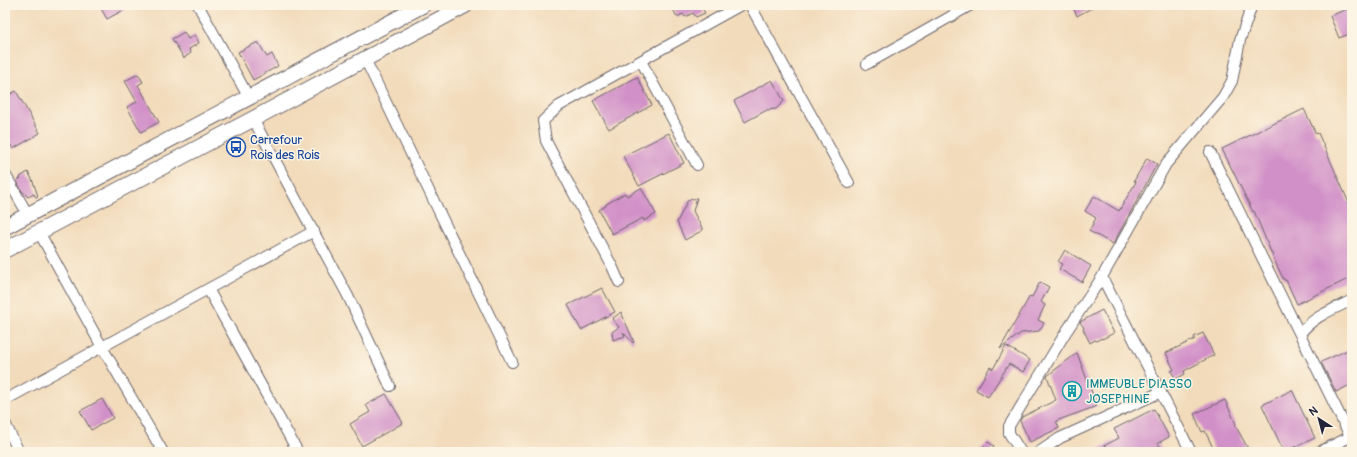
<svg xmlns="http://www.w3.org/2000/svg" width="1357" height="457" font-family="Pangolin,sans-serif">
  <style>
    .building { fill: #d190c8 }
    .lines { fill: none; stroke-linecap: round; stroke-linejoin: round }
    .minor-casing { stroke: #6b6368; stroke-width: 12 }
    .secondary-casing { stroke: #6b6368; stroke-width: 17 }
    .minor { stroke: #fff; stroke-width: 10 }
    .secondary { stroke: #fff; stroke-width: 15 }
    .labels { text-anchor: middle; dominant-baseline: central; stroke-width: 3; stroke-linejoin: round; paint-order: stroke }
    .transit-label { font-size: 13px; fill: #164399; stroke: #fcf5e5; text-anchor: start }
    .culture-label { font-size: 13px; fill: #0d838f; stroke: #fcf5e5; text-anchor: start }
  </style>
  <rect width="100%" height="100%" fill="#fcf5e5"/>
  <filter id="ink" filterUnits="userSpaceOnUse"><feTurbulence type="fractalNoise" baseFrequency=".025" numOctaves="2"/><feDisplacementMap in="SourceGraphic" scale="8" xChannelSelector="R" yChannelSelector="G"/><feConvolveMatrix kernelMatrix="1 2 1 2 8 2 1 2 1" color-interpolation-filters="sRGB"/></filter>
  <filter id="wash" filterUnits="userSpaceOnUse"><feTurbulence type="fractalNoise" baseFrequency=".012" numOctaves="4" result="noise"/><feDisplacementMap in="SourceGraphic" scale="16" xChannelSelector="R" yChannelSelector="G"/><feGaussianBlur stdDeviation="0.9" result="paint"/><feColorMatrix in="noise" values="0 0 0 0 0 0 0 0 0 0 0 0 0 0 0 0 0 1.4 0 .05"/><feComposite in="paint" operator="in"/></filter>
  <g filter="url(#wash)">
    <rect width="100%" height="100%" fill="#f2dbbb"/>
    <g id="blocks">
      <path class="building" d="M99,5H133L107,19Z
        M671,5H708L702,8L705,13L696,17L693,13L685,17L683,14L677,17Z
        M1072,5H1097L1077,16Z
        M1352,7V33L1339,38L1330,16Z
        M184,32L188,39L195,35L199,43L189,49L191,53L184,58L172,39Z
        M258,42L267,57L272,54L278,66L253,80L238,52Z
        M138,74L143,82L138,85L159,122L141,132L127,107L137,102L125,81Z
        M637,77L652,105L609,129L593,101Z
        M772,80L784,101L776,109L767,110L745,122L734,101Z
        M16,91L40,133L13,149L5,135V97Z
        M1304,109L1316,134L1318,133L1349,203L1352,201V277L1297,304L1286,280H1284L1276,264L1254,211L1253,212L1222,149Z
        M669,133L684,163L639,186L623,156Z
        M1147,158L1157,164L1113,244L1089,231L1096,218L1085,211L1094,196L1119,211L1136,182L1134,181Z
        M28,172L32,179L38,196L36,197L34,194L28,197L21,190L17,181L21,178L20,177Z
        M641,188L656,214L644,221L643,218L612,234L599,210L606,206L605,205L625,193L627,196Z
        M697,198L693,211L703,230L685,240L677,222L688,200Z
        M1065,250L1091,266L1082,282L1059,269L1062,264L1058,262Z
        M1040,282L1049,287L1041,302L1045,305L1038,320L1044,323L1039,331L1021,333L1000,349L1030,296L1032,297Z
        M602,288L615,312L581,330L568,305Z
        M1102,310L1114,333L1102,339V338L1096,341L1095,340L1090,343L1083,329L1084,328L1080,322Z
        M621,312L634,342L633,343L623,332L625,336L613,340L612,332L619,327L612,319Z
        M1203,333L1214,355L1184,371L1185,374L1176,379L1171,371L1174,370L1166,353L1195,339L1194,337Z
        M1006,346L1030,360L1023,372L1009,364L988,397L976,390L990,367L993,369Z
        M1352,348V384L1336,392L1321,362Z
        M1077,353L1097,406L1056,421L1059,428L1030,442L1020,421L1022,417L1056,400L1047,376Z
        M1292,390L1315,438L1284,452L1262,405Z
        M386,394L403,423L362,446L350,424L370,412L366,405Z
        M102,399L113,418L91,430L80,411Z
        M1225,400L1236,424L1235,425L1250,452H1215L1205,431L1202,432L1194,414Z
        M1154,409L1169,437L1158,443L1163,452H1092L1119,438L1114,429Z
        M988,442L994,446L991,452H978Z"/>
    </g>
  </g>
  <g filter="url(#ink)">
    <use href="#blocks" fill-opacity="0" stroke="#6b6368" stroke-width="1"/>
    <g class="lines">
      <g class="minor-casing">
        <path id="minor" d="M198,5L249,98
          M750,5L849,183
          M365,59L512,362
          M641,61L697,165
          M867,64L971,5
          M253,119L348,296L390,386
          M1210,152L1352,440
          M5,174L28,215
          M39,232L102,347L163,452
          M1102,277L1191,452
          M619,282L612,266L546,141L543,121L559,106L741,5
          M208,289L298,452
          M1300,334C1312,317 1334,309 1352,300
          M5,400L314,231
          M5,423L19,452
          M1021,452L1009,433V426L1066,332L1102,277L1166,164L1223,97L1232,81L1240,40L1252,5
          M1039,452L1060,438L1161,392
          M1319,452L1352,436"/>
      </g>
      <g class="secondary-casing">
        <path id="secondary" d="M5,227L423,5
          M5,250L253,119L466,5"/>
      </g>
      <use href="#minor" class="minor"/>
      <use href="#secondary" class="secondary"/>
    </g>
  </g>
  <defs>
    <g id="bus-ring" transform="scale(1)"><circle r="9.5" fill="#fcf5e5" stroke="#1a4fb4" stroke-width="1.5"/><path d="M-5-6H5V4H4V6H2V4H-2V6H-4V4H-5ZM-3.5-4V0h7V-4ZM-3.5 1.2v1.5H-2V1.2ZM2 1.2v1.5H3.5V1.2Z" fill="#1a4fb4"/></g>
    <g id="building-ring" transform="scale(1)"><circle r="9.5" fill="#fcf5e5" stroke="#0f9aa8" stroke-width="1.5"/><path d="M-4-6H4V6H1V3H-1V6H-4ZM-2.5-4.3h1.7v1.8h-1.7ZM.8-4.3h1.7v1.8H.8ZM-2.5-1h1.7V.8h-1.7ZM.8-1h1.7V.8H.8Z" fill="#0f9aa8"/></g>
  </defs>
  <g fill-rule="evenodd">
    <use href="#bus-ring" x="236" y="147"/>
    <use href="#building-ring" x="1072" y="391"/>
  </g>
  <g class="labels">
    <g class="transit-label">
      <text x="250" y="140">Carrefour<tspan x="250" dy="15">Rois des Rois</tspan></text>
    </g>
    <g class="culture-label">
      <text x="1086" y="384">IMMEUBLE DIASSO<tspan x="1086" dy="15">JOSEPHINE</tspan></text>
    </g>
  </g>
  <rect width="1357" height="457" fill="none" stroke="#fcf5e5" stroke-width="20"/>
  <g transform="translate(1319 419) rotate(324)" stroke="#fcf5e5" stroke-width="3" paint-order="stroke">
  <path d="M0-3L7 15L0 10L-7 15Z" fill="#22223b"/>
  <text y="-6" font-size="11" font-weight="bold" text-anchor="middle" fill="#22223b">N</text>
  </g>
</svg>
